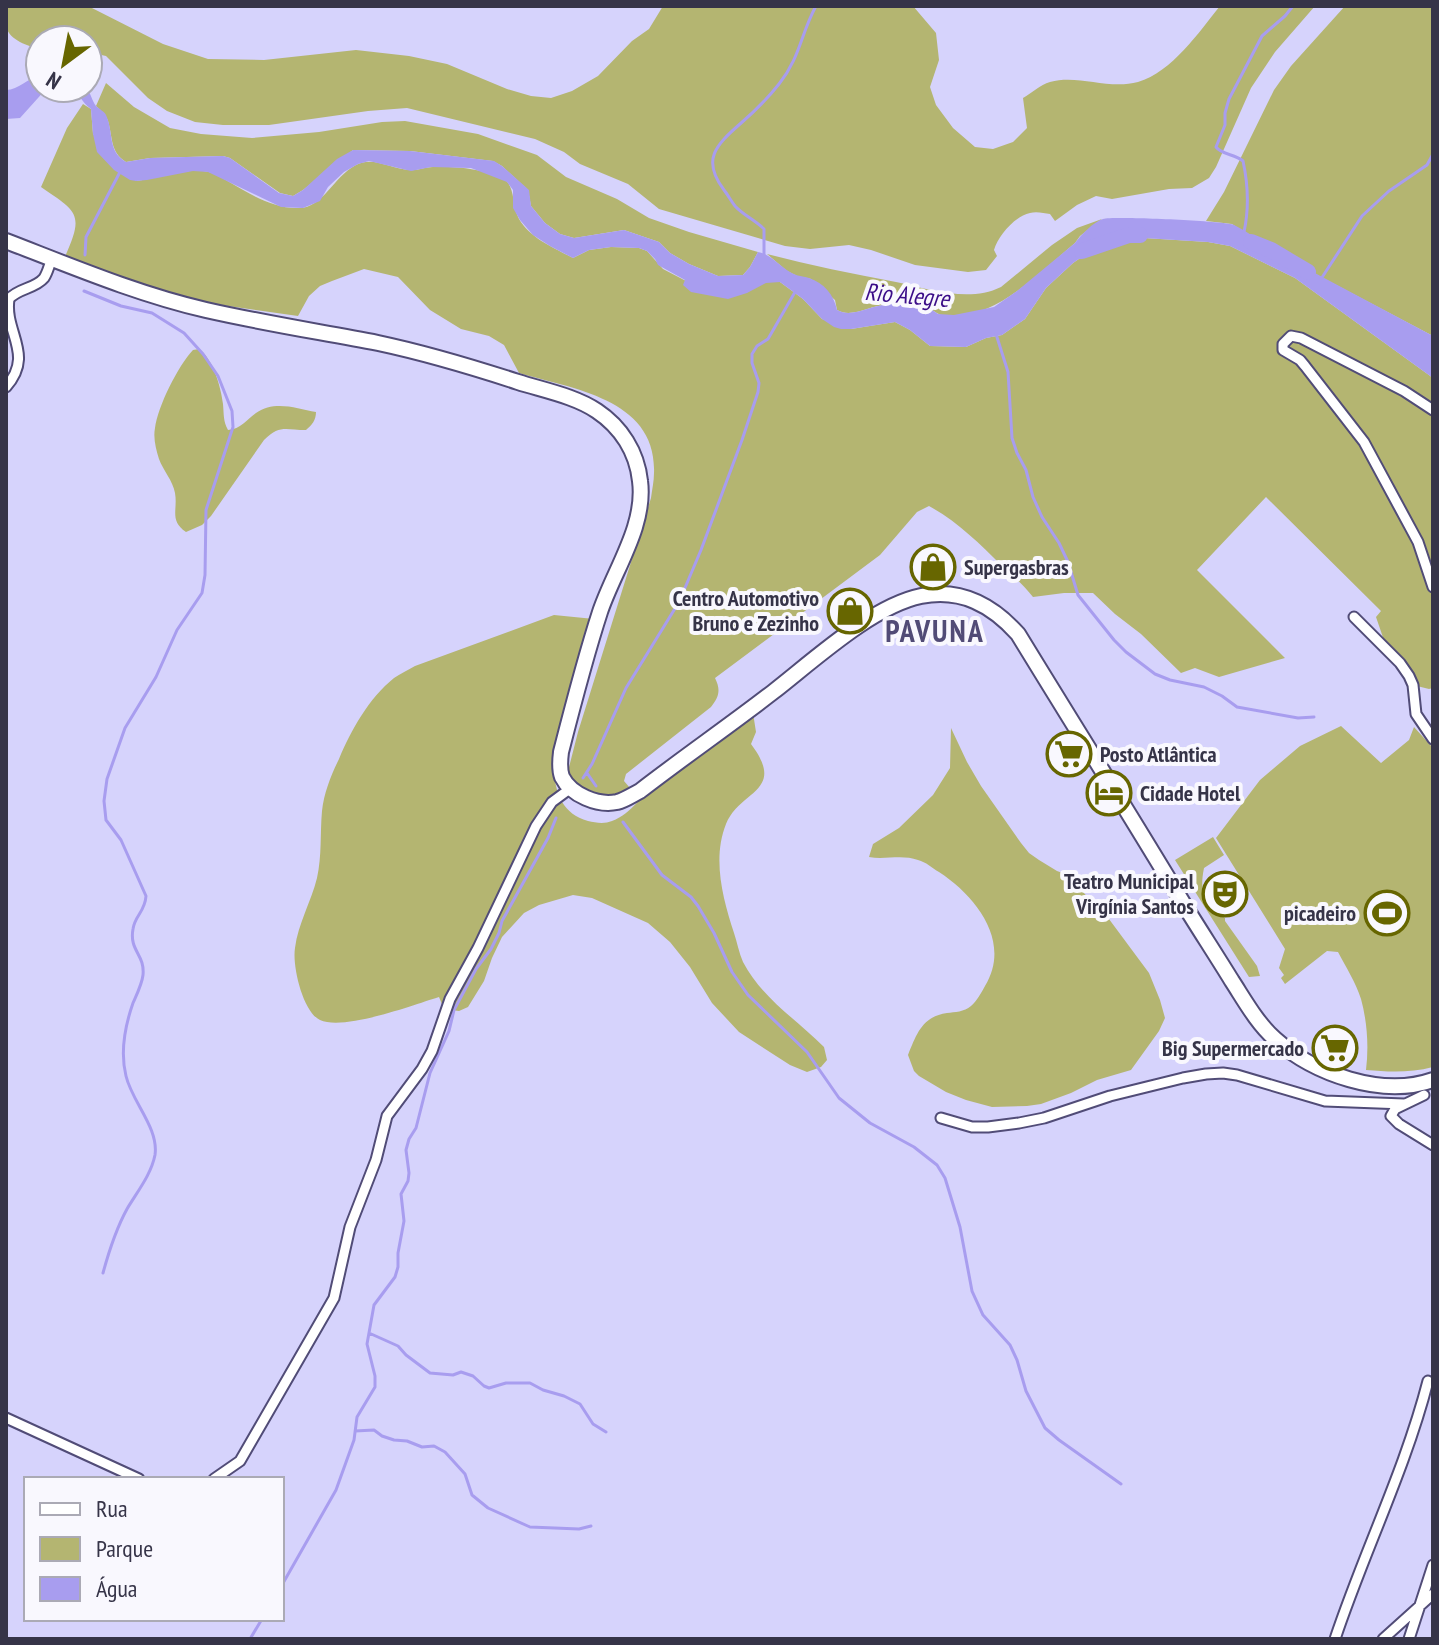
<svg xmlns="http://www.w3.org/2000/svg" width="1439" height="1645" font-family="'PT Sans Narrow',sans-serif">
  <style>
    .green { fill: #b4b571 }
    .water { fill: #a89def }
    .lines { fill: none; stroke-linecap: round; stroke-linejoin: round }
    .stream { stroke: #a89def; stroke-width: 3 }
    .river { stroke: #a89def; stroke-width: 16 }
    .minor-casing { stroke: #514c77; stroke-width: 13 }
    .highway-casing { stroke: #514c77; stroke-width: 18 }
    .minor { stroke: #fff; stroke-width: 9 }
    .highway { stroke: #fff; stroke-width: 14 }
    .labels { text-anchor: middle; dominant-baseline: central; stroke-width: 8; stroke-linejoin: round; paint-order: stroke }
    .poi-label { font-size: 22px; font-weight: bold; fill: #363448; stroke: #f9f8fe; text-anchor: end }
    .water-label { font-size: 24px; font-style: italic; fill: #3b0d88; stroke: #f9f8fe }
    .district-label { font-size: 30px; font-weight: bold; letter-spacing: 2px; fill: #514b76; stroke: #f9f8fe }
  </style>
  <rect width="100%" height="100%" fill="#d6d3fc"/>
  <path class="green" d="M6,6H88L163,44L208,59L264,60L356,50L409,56L447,64L507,89L531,96L551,98L572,91L598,76L632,41L649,29L663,6H913L936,33L939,60L930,87L936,105L953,128L975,147L993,149L1013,142L1027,128L1023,98C1032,93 1040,85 1050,82C1078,74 1108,90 1138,82C1172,72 1199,32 1220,6H1315L1275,52L1251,88L1216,167L1209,178L1192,188L1169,189L1112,199L1096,196L1077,205L1055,221L1050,214C1044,213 1036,211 1030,213C1015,216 998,236 994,250L997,256L986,270L968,272L915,265L871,250L849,245L810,249L785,246L659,209L628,184L580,164L564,152L535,139L407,108L368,111L269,125H223L195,122L167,111L148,98L106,56L88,52V40H40V48C28,47 10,40 6,27C4,21 6,12 6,6Z
    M1345,6H1433V336L1298,265L1282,258L1232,224L1206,221L1224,192L1274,90L1291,66Z
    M106,83L134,107L170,128L201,134L252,138L319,132L382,122L405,121L478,134L537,155L566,177L617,199L649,218L689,232L758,252L750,267L743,275L718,276L689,264L670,253L659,242L624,230L574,238L560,234L545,223L531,206L528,190L502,166L493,161L410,151L353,150L303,190L293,196L280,193L230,158L223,156L150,158L126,162C110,152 113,138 108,121C106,115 101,111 96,106Z
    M83,104L91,109L93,134L136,181C157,178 189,167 209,172C217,174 224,179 231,183C251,195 275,209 299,208C323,208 333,177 356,165C374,156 390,169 409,170C417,171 425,167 433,167C453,166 487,169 505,180C515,187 512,206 519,219C530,238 554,248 573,258L589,250L611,247L639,248L647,251L663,269L686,281L780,282L803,299L822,319L851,329L895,322L910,330L930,346L966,347L986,338L1002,335L1025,319L1046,288L1073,263L1105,241L1128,237L1208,242L1230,246L1295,278L1433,378V688L1429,689L1417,686L1389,655L1376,617L1381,611L1266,497L1197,570L1285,658L1219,677L1195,668L1181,673L1141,634L1115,614L1093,593H1064L1033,597C1024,585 1013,576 1002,566C979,543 958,522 929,506L917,512L880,555L715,678C721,690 719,697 711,707L626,774L624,781L630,788L616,799L592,801L567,775L578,732L651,498C652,490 654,481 654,473C657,399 573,389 519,373L504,345L489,336L461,329L430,310L398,277L364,269L332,281L320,286L309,296L298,316L221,305L177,296L64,259C84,214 79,213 41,187L67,128Z
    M1102,219L1080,236L1075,243C1040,272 991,325 941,315C935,313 931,308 925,305C917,301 904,302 894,301L889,305C870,304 853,319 837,310L835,300L811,279L797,276L787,271L767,254C810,265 853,274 896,282C929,289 969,303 1001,287L1052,245L1077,228Z
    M199,349C213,359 221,387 223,404C224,415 223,421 228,430C241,429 246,420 256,413C274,400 296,408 316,412C316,420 312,425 306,430C286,430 280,424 264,440L211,516L202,525L186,532C169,520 178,510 175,493C173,481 163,470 159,459C156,449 153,438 155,428C158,406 178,366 193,350Z
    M554,615L594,619L554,769C555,794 563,814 588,821C596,823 605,824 612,821C633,813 642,794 658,781C687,757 721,736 753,713L756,732L751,744C787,792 740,790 726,824C712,859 723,899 734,933C737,942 739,953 743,962C762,998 796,1019 824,1047L827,1060L821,1067L807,1072L790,1065L739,1032L712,1003L690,967L670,942L648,923L592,898L573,895L539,905L524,913L502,937L492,958L484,981L468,1007L459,1011L444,1009L439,997C413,1005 344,1031 320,1020C303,1012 292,966 295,948C298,924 311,902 317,878C322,856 320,833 322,811C324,793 331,775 339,759C351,730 369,698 394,678C400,674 408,670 415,666Z
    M1341,726L1381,763L1409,740L1414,727L1433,748V1067C1410,1073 1389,1072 1366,1070C1369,1046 1367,1021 1361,999C1356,983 1346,967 1338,952L1327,951L1285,984L1281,978L1284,975L1279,968L1285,949L1216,838L1260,780L1300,746Z
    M951,728L967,762L981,786L1021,843L1029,853L1039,860L1057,871L1068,875L1091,901L1106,915L1149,973L1160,1000L1165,1018L1159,1031L1131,1070L1097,1080L1071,1093L1041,1104L1027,1106L992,1107L966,1100L946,1092L919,1076L914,1071L908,1055C917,1033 922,1017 947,1013C955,1012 964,1012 971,1006C977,1001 981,993 985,986C1012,942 976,896 939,872C932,868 926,862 918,860C902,854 885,860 869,857L873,844L899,828L933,795L950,768Z
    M1213,837L1224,855L1204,868C1199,893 1204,905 1225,918V921L1257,966L1260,976L1249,977L1175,860Z"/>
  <path class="water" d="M40,76V88H47L20,118L6,119V90C19,90 27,78 40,76Z
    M69,88H86C91,93 92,101 96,106C99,109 104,111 106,115C114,132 107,151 126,162L150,158L223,156L230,158L279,193L293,196L303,190L337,159L353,150L410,151L494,161L502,166L529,190L531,206L545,223L560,234L574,238L624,230L659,242L670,253L689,264L718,276L743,275L750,267L758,252C772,255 778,265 790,272C796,276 802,276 809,278C824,283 834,295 837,310C853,319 870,304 889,305L894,301L904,298L922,303L938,314L954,315L994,307L1017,291L1075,243C1081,235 1093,222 1103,219C1114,216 1224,221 1234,225C1257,236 1273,255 1298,264L1433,336V378L1295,278L1230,246L1208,242L1128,237L1105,241L1073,263L1046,288L1025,319L1002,335L986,338L966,347L930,346L910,330L895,322L851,329H841L834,327L822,319L803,299L780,282L766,283L747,293L728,299L691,292L683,285L685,280L658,265L655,259L647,251L639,248L611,247L589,250L573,258L550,246L533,235L520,220L513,208V190L507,182L471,168L431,167L411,171L369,161L358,164L344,172L328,187L320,201L303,208L281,207L208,172L193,171L147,180L136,181L130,180L114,170L97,152L93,134L91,109C81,102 80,93 69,88Z"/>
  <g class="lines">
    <path class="stream" d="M1244,232C1249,209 1248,184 1243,161C1235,154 1222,155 1216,147L1225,125V113L1229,99L1262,36L1285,16L1293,6
      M85,255L86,237L120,172
      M764,257V229C755,220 743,215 735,206C731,201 728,195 724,190C701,160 716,145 740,124C754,112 768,98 779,84C800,58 801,33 816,6
      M1321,279L1362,216L1389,191L1427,165L1433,154
      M84,291L121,306L152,313L184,333L203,354L218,376L232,411L233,427L206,510L205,575L202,593L177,630L156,677L125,728L107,779L104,801L106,820L121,840L146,896C145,912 135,915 133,929C129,951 145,954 143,975C142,984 137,994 133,1003C125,1026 120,1052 126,1076C132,1102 159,1128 155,1155C151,1175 137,1192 127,1209C116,1229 109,1251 103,1273
      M996,334L1008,372L1012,438L1017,453L1026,470L1033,497L1042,517L1059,543L1068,562L1078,595L1114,640L1126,652L1155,674L1170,680L1204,687L1222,696L1237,707L1298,718L1314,717
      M587,773L596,786
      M583,778L592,764L626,688L679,602L701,550L742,440L758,392L759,383L752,363V354L757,346L768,339L795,292
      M623,822L662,875L691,897L698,906L714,933L732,972L748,995L807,1052L839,1098L870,1123L914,1147L937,1165L945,1178L960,1227L972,1291L983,1315L1010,1345L1017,1360L1026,1391L1045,1428L1059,1440L1121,1484
      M369,1333L398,1346L406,1355L430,1373L453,1375L461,1372L473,1376L484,1386L489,1388L506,1383H530L543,1390L564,1396L580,1404L593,1424L606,1432
      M355,1431L374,1430L382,1436L394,1440L407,1441L422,1447L434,1446L445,1452L465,1474L472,1495L488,1508L530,1527L579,1529L591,1526
      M282,1585L336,1490L354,1440L357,1417L375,1387V1376L367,1344L374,1305L395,1277L398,1267V1253L404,1221L401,1194L408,1181L409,1173L406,1150L409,1139L416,1128L430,1073L449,1031L454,1010L476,969L491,949L499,933L502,921L548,838L556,818
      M250,1639L262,1619"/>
    <path class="river" d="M1251,242L1271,250L1308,272
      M1082,251L1129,235H1140"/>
    <g class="minor-casing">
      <path id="minor" d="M6,387C35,354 4,333 9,299C18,288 35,289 44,278C48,272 49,265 52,259
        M1433,410L1404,391L1301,338L1291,336L1283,344V350L1300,360L1305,366L1364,442L1418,542L1433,587
        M1354,617L1400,663L1409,676L1413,685L1416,714L1433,739
        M1424,1095L1395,1109L1391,1116L1399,1124L1433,1145
        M941,1118L972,1127H988L1019,1123L1044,1118L1110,1096L1183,1078L1206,1074L1223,1073L1237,1075L1325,1101L1404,1104
        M6,1418L139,1479
        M214,1479L240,1461L334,1298L350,1227L376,1160L387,1116L422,1069L432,1051L450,999L478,948L536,826L552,802L571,788
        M1335,1639C1364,1552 1405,1470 1428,1381
        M1383,1639L1433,1594
        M1409,1639L1433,1565"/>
    </g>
    <g class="highway-casing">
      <path id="highway" d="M6,241C71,266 137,294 206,310C263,323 321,332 378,343C425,353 472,367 518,382C543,390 575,396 597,411C621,427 637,452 640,481C646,526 614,570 600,612C585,658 573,705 561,752C560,760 559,769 562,777C571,795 598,806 617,802C625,800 632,795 640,791C684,757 729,726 773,692C813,661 872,606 921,596C961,588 992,605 1018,634C1073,724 1129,813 1183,903C1199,929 1216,955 1232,981C1245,1001 1257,1023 1275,1039C1314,1074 1382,1098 1433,1080"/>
    </g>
    <use href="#minor" class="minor"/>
    <use href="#highway" class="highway"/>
  </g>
  <defs>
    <g id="shop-ring" transform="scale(2.3)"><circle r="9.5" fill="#f9f8fe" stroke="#676600" stroke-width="1.5"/><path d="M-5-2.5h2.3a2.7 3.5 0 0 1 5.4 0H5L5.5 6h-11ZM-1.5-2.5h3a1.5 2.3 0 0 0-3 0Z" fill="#676600"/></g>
    <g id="supermarket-ring" transform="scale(2.3)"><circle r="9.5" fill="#f9f8fe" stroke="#676600" stroke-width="1.5"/><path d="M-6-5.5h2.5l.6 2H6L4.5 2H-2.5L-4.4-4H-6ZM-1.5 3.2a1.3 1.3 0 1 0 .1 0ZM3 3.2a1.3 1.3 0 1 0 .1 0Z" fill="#676600"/></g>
    <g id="hotel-ring" transform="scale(2.3)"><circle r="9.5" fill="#f9f8fe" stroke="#676600" stroke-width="1.5"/><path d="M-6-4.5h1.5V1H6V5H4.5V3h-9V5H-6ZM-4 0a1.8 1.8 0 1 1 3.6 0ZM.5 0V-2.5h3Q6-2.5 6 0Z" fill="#676600"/></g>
    <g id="theatre-ring" transform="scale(2.3)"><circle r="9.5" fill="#f9f8fe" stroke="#676600" stroke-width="1.5"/><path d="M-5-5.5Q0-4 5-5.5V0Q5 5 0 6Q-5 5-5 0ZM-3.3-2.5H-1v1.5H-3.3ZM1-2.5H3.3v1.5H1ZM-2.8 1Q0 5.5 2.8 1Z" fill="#676600"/></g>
    <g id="stadium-ring" transform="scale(2.3)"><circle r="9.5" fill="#f9f8fe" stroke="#676600" stroke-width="1.5"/><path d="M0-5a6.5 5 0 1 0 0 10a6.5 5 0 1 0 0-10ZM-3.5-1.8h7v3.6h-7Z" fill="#676600"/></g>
  </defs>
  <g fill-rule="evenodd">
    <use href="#shop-ring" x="933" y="567"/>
    <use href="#shop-ring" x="850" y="611"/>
    <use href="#supermarket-ring" x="1069" y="754"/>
    <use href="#hotel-ring" x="1109" y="793"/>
    <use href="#theatre-ring" x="1225" y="894"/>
    <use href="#stadium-ring" x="1387" y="913"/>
    <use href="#supermarket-ring" x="1335" y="1048"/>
  </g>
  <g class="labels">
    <g class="poi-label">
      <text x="964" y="567" text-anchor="start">Supergasbras</text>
      <text x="819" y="598">Centro Automotivo<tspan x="819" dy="25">Bruno e Zezinho</tspan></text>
      <text x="1100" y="754" text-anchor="start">Posto Atlântica</text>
      <text x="1140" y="793" text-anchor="start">Cidade Hotel</text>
      <text x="1194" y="881">Teatro Municipal<tspan x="1194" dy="25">Virgínia Santos</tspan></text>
      <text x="1356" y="913">picadeiro</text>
      <text x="1304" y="1048">Big Supermercado</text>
    </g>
    <g class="water-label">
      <text transform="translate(907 295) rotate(5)">Rio Alegre</text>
    </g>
    <g class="district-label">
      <text x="935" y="630">PAVUNA</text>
    </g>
  </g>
  <rect width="1439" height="1645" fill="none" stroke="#363448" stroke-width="16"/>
  <rect x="24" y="1477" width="260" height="144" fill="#f9f8fe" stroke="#abaab5" stroke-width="2"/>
  <rect x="40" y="1503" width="40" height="12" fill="#ffffff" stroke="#abaab5" stroke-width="2"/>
  <text x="96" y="1517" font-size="24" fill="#363448">Rua</text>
  <rect x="40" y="1537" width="40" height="24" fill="#b4b571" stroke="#abaab5" stroke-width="2"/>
  <text x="96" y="1557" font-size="24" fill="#363448">Parque</text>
  <rect x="40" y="1577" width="40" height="24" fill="#a89def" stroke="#abaab5" stroke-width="2"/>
  <text x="96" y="1597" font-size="24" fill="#363448">Água</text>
  <g transform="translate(64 64) rotate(212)"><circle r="38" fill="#f9f8fe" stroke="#abaab5" stroke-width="2"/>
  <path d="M0-6L14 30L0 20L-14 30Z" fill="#676600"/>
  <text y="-12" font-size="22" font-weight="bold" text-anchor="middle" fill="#363448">N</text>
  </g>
</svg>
